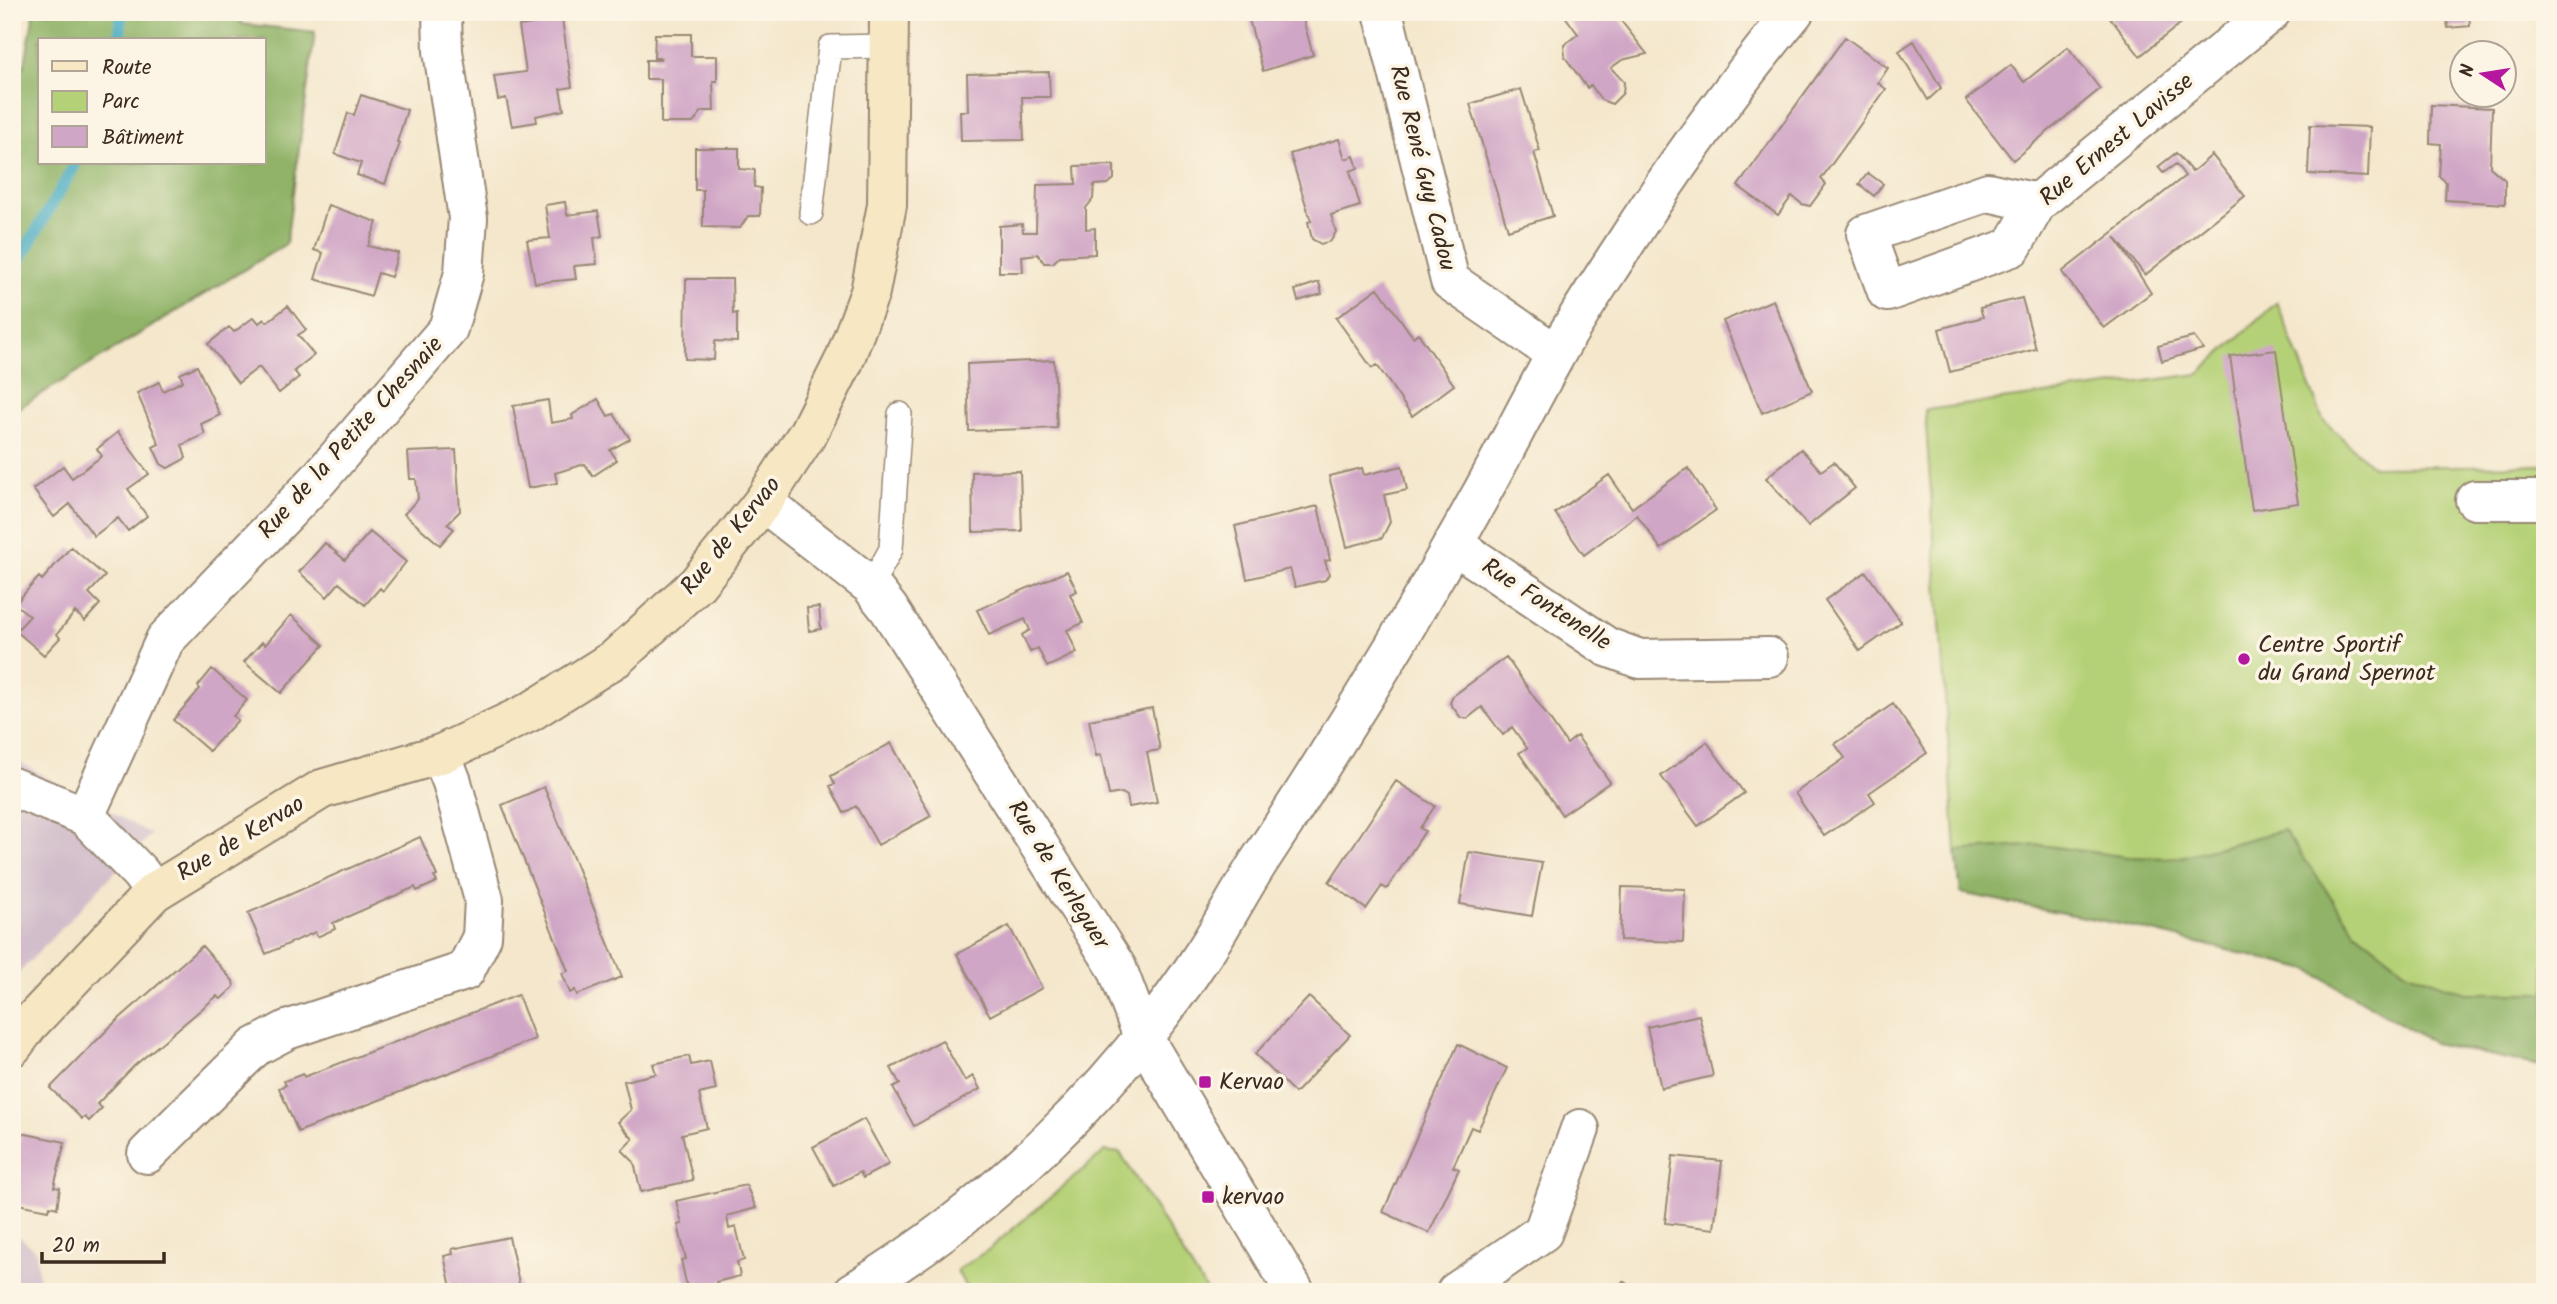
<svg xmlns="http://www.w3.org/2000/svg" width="2557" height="1304" font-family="Kalam,sans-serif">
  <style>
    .industrial { fill: #d1bdcb }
    .green { fill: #b5d177; stroke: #787e4a; stroke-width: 2 }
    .forest { fill: #90b368; stroke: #666e43; stroke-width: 2; fill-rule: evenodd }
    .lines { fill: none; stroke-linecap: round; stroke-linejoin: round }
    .stream { stroke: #41a9c1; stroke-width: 12 }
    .building { fill: #d0a6c6 }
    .lane-casing { stroke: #988875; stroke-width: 26 }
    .street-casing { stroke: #988875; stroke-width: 42 }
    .secondary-casing { stroke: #988875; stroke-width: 42 }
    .lane { stroke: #fff; stroke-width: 23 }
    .street { stroke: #fff; stroke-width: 38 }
    .secondary { stroke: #f7e8c3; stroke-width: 38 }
    .poi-dot { fill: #b5179e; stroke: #fcf5e5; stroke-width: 2.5 }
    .labels { text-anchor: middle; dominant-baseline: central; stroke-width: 7; stroke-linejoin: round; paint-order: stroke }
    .street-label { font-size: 24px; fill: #3b2a1e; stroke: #fcf5e5 }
    .poi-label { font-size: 24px; fill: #3b2a1e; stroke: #fcf5e5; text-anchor: start }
  </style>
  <rect width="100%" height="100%" fill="#fcf5e5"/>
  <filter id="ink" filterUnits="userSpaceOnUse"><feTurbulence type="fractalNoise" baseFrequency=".0143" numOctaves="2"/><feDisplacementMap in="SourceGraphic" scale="14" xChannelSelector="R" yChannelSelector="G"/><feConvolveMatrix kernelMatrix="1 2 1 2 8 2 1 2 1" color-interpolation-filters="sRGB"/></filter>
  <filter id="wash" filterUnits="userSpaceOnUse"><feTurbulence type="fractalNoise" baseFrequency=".00686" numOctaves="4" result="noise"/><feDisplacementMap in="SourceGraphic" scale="28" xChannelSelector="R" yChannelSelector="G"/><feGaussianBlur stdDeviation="1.57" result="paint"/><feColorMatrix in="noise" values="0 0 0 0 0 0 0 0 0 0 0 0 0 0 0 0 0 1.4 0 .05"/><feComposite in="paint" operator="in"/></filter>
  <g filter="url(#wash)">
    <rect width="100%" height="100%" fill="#f4e7cc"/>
    <path class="industrial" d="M12,758L151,834L12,980Z
      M12,1230L36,1251L40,1292H12Z"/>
    <path class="green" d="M2277,302L2323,420L2373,467L2545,465V1067L2434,1043L2309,970L2125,925L1961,893L1956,851L1925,410L2199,374Z
      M1105,1151L1120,1153L1207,1292H968L957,1270L988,1250Z"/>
    <path class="forest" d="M34,12H239L242,24L315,32L286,244L12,412V81L25,64ZM40,40H264V163H40Z
      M2284,830L2355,931L2406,971L2465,993H2545V1067L2434,1043L2309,970L2125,925L1961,893L1956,851L2040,845L2128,857L2177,858Z"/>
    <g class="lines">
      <path class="stream" d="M120,40L121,12
        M12,273L76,163"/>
    </g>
    <g id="blocks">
      <path class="building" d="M1247,12H1301L1313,55L1263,71Z
        M1562,12H1614L1647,54L1622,60L1611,68L1624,82L1623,93L1612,104L1601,100L1591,85L1587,88L1565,57L1564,45L1578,34Z
        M2112,12H2195L2140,56L2108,15Z
        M2446,12H2469L2470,26L2448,28Z
        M2534,12H2545V25L2540,27Z
        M562,19L572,87L560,89L564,110L536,116L537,122L512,126L506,98L498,100L494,76L526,72L519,26Z
        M655,34H691V56H717V81H713L714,111H702L693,123H661V79H646V60H661V58H654Z
        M1845,37L1888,68L1878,83L1886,89L1821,179L1826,184L1810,206L1802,204L1792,196L1778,215L1738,186Z
        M1914,41L1941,88L1928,100L1899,51Z
        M2068,47L2100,89L2013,160L1966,100L2011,65L2024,82Z
        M1049,72L1050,97H1022L1024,140L961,141L960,111H968L967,74Z
        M1521,89L1540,151L1534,152L1553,216L1508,230L1470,104Z
        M361,95L407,110L397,142L400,143L385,184L357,175L361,163L335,154L348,113L354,115Z
        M2431,105L2492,108L2490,167L2505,180V204L2445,200L2446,182L2439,176L2441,144L2430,143Z
        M2310,125L2370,127L2368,177L2308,174Z
        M1339,139L1345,159L1354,156L1358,168L1350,171L1360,206L1331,215L1336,232L1331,241L1321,244L1312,239L1308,222L1311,221L1290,154Z
        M695,148H739V169L755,170L754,187L761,188L760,216H748L740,228L703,227V190H695Z
        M2176,153L2192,172L2212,155L2245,196L2145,275L2115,237L2151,293L2104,328L2062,272L2185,176L2176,164L2163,173L2158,167Z
        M1114,165V179L1108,184L1094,185L1093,199L1086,208V229L1095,228V254L1060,256L1053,263H1044L1038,254L1022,256L1023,272H999V226L1022,224L1023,232H1036L1037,185L1076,184L1075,166Z
        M1868,173L1883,184L1874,196L1859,184Z
        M565,202L567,215L598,211L602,236L594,238L597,264L574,266L576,279L535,283L527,240L550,238L545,205Z
        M328,205L377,222L368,246L398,253L391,277L378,273L371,296L315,279L323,253L314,250Z
        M686,279H732L733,314L737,313V342L715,341L714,360L685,359Z
        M1319,282L1322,294L1298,301L1295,290Z
        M1378,288L1413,337L1418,333L1454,385L1412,416L1377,365L1372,368L1336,318Z
        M2022,298L2036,349L1950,372L1939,329L1983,317L1980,308Z
        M1773,300L1812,391L1762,413L1723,321Z
        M288,306L306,330L298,335L314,355L294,371L299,377L279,393L259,367L238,383L208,344L229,327L234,332L254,317L259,323L264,319L267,322Z
        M2194,337L2203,349L2162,361L2158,346Z
        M2276,350L2298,503L2252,510L2230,356Z
        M1054,360L1057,428L969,431L967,364Z
        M197,366L220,415L201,424L205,434L182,445L186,458L168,468L161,464L153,447L159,444L137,393L159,382L163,391L183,381L180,374Z
        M598,399L608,416L614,414L630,439L610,450L617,460L593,476L585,464L555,473L557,483L528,488L513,406L548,400L551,423L573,419L572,415Z
        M118,432L149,474L128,489L147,516L128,531L118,518L94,536L70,504L54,517L33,489L63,466L72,478L102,456L97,449Z
        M1801,449L1821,471L1834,462L1855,488L1808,526L1766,478Z
        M456,450L460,511L447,524L454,529L440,545L404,514L418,499L416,479H410L408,452Z
        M1402,466L1407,490L1384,495L1390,522L1382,538L1347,547L1329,476L1362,468L1364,475Z
        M1688,468L1716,510L1661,549L1637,515L1584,555L1555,513L1609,475L1632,508Z
        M1020,471L1022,531L973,532L972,472Z
        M1318,506L1330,560L1325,561L1329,574L1325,580L1295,587L1290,569L1247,579L1235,526Z
        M370,532L406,562L383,591L380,588L365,605L339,583L327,597L299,572L325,543L345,560Z
        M71,547L105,576L89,593L100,604L85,621L75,612L57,634L60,638L44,655L16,631L30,616L15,604L39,577L42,580Z
        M1067,571L1077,591L1070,594L1083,623L1067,630L1077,653L1047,667L1038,648L1030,652L1022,635L1030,630L1025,619L989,635L977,610Z
        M1866,572L1901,622L1860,651L1825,600Z
        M819,607L821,629L809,631L807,608Z
        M291,615L324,645L281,693L244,662L262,642L265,645Z
        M1506,657L1567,744L1577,736L1610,782L1562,815L1519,753L1527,748L1512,727L1503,735L1482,707L1468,718H1461L1450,703L1453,696Z
        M212,669L247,700L233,716L238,720L209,751L173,720L200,689L198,686Z
        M1893,704L1927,753L1869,793L1875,802L1824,836L1795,793L1845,758L1835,744Z
        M1152,708L1160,750L1147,752L1157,802L1129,807L1127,796L1122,793L1109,795L1101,755L1096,756L1089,720Z
        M1707,742L1744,793L1698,826L1661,776Z
        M891,743L931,816L878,845L856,806L844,813L830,786L835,784L831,776Z
        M1396,781L1435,806L1420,828L1425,831L1387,889L1382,886L1366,909L1329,882Z
        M544,787L622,977L577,995L575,990L570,993L562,973L568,971L502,805Z
        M420,837L437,876L434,877L437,882L417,891L415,887L333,923L335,929L317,937L315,932L266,954L248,913Z
        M1469,852L1542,863L1532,916L1460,904Z
        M1622,887L1685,889L1683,942L1620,940Z
        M1009,926L1042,988L990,1016L957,954Z
        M202,946L233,981L234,987L221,999L217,996L134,1066L97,1104L102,1108L89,1121L85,1117L82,1119L50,1088L111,1026Z
        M518,995L535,1039L298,1132L279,1088L286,1085L284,1081L303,1074L304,1077Z
        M1309,997L1350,1035L1295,1093L1255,1054Z
        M1699,1015L1713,1076L1661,1088L1647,1027Z
        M942,1040L965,1081L973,1076L980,1089L914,1126L893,1088L900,1084L891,1068Z
        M1458,1044L1507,1068L1478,1130L1471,1127L1453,1167L1459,1169L1429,1233L1383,1212Z
        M689,1056L691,1065L710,1061L716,1090L699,1094L707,1128L682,1134L693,1180L641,1192L634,1162L622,1150L633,1139L618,1122L631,1110L624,1081L656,1074L653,1064Z
        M864,1119L889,1164L863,1178L860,1172L834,1186L813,1147Z
        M21,1133L65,1142L54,1187L60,1188L57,1208L50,1206L49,1210L12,1203V1173Z
        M1673,1156L1722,1161L1714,1229L1665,1223Z
        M746,1185L756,1208L727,1216L729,1229L736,1227L744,1260L737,1262L740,1276L716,1282L718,1290L688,1292L681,1260L686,1259L678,1225L682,1224L676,1201Z
        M509,1237L521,1292H461L459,1285L451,1287L444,1256L453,1254L452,1249Z
        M1623,1281L1638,1292H1615Z"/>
    </g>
  </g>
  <g filter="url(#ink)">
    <use href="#blocks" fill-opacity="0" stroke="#988875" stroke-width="2"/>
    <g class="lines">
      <g class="lane-casing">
        <path id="lane" d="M811,213L830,47L890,46
          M871,586L891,549L900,414"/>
      </g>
      <g class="street-casing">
        <path id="street" d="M1383,12L1450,281L1556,354
          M2037,203L1988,192L1866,234L1887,292L2012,247L2037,203L2271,12
          M2475,500H2545
          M763,502L871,586L889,609L1117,968L1143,1037L1295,1292
          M1453,544L1607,647L1640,659L1769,657
          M12,787L85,816L140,873L154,892
          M85,816L165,640L318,480L448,329L464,273L468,218L443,51L442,12
          M147,1154L255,1047L287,1030L465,971L482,937L484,900L452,782L441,754
          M853,1292C993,1207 1115,1090 1204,953C1223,924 1239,893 1258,863C1337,744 1410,623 1479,498C1505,451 1529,403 1555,356C1574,321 1597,287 1619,253C1673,169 1730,89 1794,12
          M1456,1292L1543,1232L1580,1129"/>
      </g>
      <g class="secondary-casing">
        <path id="secondary" d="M12,1047L30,1023L154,892L322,789L441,754L530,712L616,658L697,584L763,502L808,433L844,361L870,292L887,205L889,12"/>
      </g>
      <use href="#lane" class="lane"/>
      <use href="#street" class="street"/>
      <use href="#secondary" class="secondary"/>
    </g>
  </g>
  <g class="poi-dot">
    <circle cx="2244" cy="659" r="7"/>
    <rect x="1198" y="1075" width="14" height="14" rx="3.5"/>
    <rect x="1201" y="1190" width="14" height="14" rx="3.5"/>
  </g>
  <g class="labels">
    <g class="street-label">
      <text transform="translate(2117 140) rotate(-40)">Rue Ernest Lavisse</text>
      <text transform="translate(1422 168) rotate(76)">Rue René Guy Cadou</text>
      <text transform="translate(351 438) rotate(-48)">Rue de la Petite Chesnaie</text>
      <text transform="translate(731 536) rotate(-51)">Rue de Kervao</text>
      <text transform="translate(1546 605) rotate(33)">Rue Fontenelle</text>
      <text transform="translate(241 839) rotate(-31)">Rue de Kervao</text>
      <text transform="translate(1058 875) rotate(58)">Rue de Kerleguer</text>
    </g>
    <g class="poi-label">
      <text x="2258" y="645">Centre Sportif<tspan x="2258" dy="28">du Grand Spernot</tspan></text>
      <text x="1219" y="1082">Kervao</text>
      <text x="1222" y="1197">kervao</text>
    </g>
  </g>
  <rect width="2557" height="1304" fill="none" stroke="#fcf5e5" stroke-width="42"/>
  <rect x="38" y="38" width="228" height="126" fill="#fcf5e5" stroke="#afa495" stroke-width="2"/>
  <rect x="52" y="61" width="35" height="10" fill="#f7e8c3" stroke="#afa495" stroke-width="2"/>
  <text x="102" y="74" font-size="21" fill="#3b2a1e">Route</text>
  <rect x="52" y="91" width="35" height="21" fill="#b5d177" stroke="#afa495" stroke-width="2"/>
  <text x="102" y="108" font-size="21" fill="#3b2a1e">Parc</text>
  <rect x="52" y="126" width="35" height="21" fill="#d0a6c6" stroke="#afa495" stroke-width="2"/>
  <text x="102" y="144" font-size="21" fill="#3b2a1e">Bâtiment</text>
  <g transform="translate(2483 74) rotate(282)"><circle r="33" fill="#fcf5e5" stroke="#afa495" stroke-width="2"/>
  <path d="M0-5L12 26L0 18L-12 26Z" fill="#b5179e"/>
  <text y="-10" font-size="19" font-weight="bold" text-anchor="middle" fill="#3b2a1e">N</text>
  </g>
  <path d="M42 1252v10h122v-10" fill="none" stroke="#3b2a1e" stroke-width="3.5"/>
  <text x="52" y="1252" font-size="21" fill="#3b2a1e" stroke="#fcf5e5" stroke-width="5" paint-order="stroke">20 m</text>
</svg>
